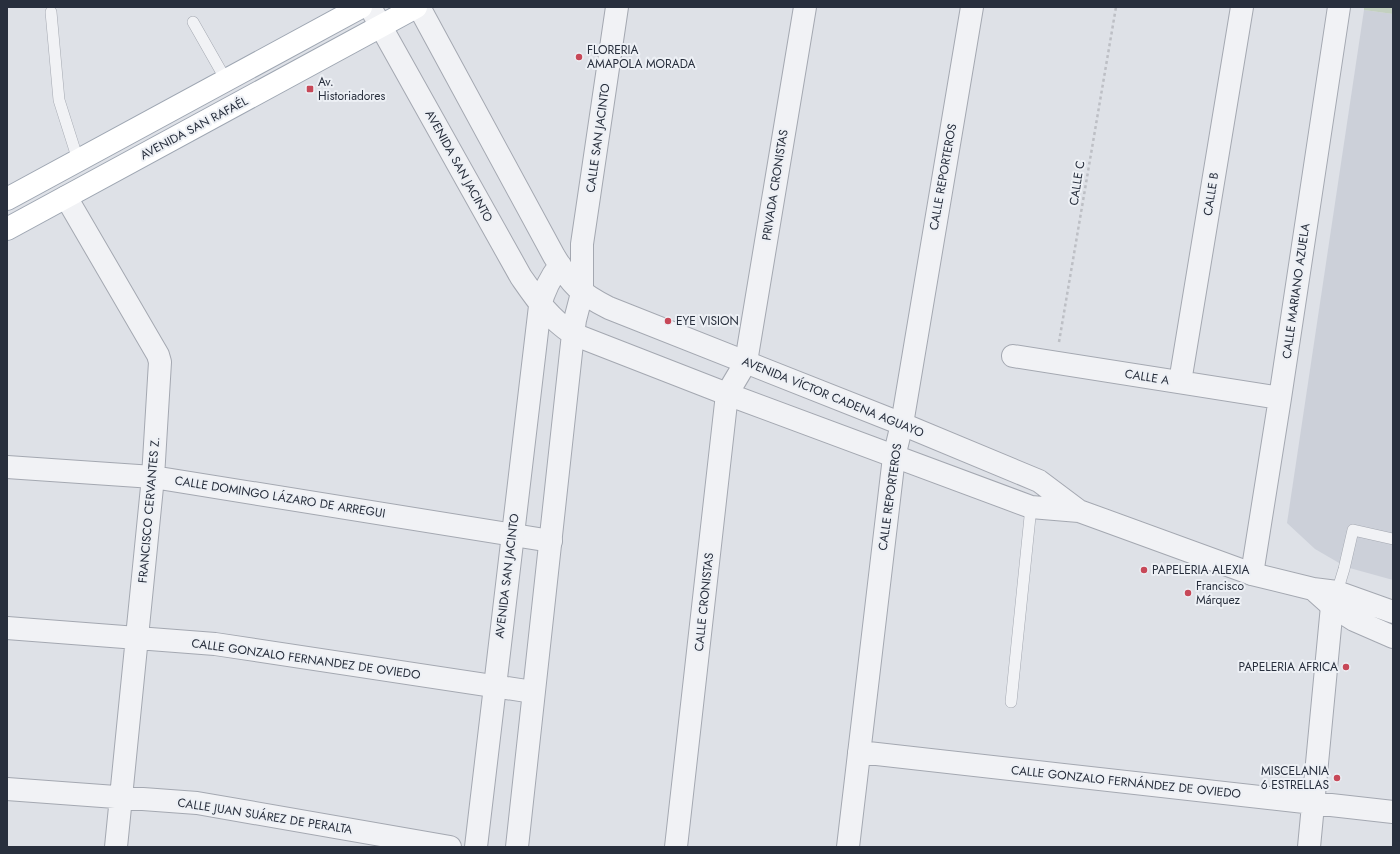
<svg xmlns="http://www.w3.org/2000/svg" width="1400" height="854" font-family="Jost,sans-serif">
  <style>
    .built { fill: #ccd0d9 }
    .green { fill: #c3d0c0 }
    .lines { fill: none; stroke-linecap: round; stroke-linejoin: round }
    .service-casing { stroke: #a4a8b1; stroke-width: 12 }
    .minor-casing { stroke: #a4a8b1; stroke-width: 24 }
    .tertiary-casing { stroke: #a4a8b1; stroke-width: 24 }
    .primary-casing { stroke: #9ea6b2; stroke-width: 24 }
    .path { stroke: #bdbfc5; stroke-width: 2.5; stroke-dasharray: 3 3; stroke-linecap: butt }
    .service { stroke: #f1f2f5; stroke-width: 11 }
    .minor { stroke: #f1f2f5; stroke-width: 22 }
    .tertiary { stroke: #f1f2f5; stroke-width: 22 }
    .primary { stroke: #fff; stroke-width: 22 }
    .poi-dot { fill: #c74858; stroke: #edf0f5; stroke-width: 1.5 }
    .labels { text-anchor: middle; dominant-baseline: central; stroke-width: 4; stroke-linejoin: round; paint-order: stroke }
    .poi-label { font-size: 12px; fill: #282f3d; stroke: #edf0f5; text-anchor: start }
    .street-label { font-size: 12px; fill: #282f3d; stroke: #edf0f5 }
  </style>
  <rect width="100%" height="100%" fill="#dee1e7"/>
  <path class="built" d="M1364,10L1393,14V580L1346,567L1315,549L1287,523Z"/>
  <path class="green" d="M1364,7H1393V14L1364,10Z"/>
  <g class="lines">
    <g class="service-casing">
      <path id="service" d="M51,12L59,100L78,160
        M193,22L226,80
        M1337,592L1344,569L1353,530L1393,539
        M1011,702L1031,507"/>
    </g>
    <g class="minor-casing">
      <path id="minor" d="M66,197L158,355L160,362L153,477L116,847
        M582,293V244L617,7
        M1013,356L1280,398
        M1180,382L1242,7
        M7,467L153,477L551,541
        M1252,574L1280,398L1339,7
        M7,628L215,644L533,692
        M859,752L1393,812
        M7,789L197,803L450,847
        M676,847L727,394L746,362L805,7
        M848,847L894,457L902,424L972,7
        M1309,847L1332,606L1337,592"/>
    </g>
    <g class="tertiary-casing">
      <path id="tertiary" d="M370,7L521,277C537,300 549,318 573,334L727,394L1031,507L1079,511L1252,574L1313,589L1337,592L1393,612
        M419,7L554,256C571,284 579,293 609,308L902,424L1039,481L1079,511
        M1313,589L1332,606L1354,620L1393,637
        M476,847L540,306C544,290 550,278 560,265
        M517,847L573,334L575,320L582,293"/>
    </g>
    <g class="primary-casing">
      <path id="primary" d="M7,199L361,7
        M7,229L416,7"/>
    </g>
    <path class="path" d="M1059,342L1116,7"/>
    <use href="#service" class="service"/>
    <use href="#minor" class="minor"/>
    <use href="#tertiary" class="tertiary"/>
    <use href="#primary" class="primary"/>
  </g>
  <g class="poi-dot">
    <circle cx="579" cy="57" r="4"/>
    <rect x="306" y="85" width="8" height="8" rx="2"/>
    <circle cx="668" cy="321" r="4"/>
    <circle cx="1144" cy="570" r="4"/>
    <circle cx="1188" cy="593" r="4"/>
    <circle cx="1346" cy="667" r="4"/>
    <circle cx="1337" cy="778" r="4"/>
  </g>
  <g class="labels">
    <g class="poi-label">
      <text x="587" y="50">FLORERIA<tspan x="587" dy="14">AMAPOLA MORADA</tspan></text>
      <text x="318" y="82">Av.<tspan x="318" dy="14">Historiadores</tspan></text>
      <text x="676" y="321">EYE VISION</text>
      <text x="1152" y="570">PAPELERIA ALEXIA</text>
      <text x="1196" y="586">Francisco<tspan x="1196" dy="14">Márquez</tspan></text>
      <text x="1338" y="667" text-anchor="end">PAPELERIA AFRICA</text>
      <text x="1329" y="771" text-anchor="end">MISCELANIA<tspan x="1329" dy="14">6 ESTRELLAS</tspan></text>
    </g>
    <g class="street-label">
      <text transform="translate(194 128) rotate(-28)">AVENIDA SAN RAFAÉL</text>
      <text transform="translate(598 138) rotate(-82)">CALLE SAN JACINTO</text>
      <text transform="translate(459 166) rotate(61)">AVENIDA SAN JACINTO</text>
      <text transform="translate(943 177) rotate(-80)">CALLE REPORTEROS</text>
      <text transform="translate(1077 183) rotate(-81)">CALLE C</text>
      <text transform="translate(775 185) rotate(-81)">PRIVADA CRONISTAS</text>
      <text transform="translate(1211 194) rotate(-81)">CALLE B</text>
      <text transform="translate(1296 291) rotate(-82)">CALLE MARIANO AZUELA</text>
      <text transform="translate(1147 377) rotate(9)">CALLE A</text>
      <text transform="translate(833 397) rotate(22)">AVENIDA VÍCTOR CADENA AGUAYO</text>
      <text transform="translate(280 497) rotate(9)">CALLE DOMINGO LÁZARO DE ARREGUI</text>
      <text transform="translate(890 497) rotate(-82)">CALLE REPORTEROS</text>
      <text transform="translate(149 510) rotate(-85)">FRANCISCO CERVANTES Z.</text>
      <text transform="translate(507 576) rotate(-83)">AVENIDA SAN JACINTO</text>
      <text transform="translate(704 602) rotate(-84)">CALLE CRONISTAS</text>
      <text transform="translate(306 659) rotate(8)">CALLE GONZALO FERNANDEZ DE OVIEDO</text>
      <text transform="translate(1126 782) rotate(6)">CALLE GONZALO FERNÁNDEZ DE OVIEDO</text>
      <text transform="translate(265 816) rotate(9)">CALLE JUAN SUÁREZ DE PERALTA</text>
    </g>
  </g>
  <rect width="1400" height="854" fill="none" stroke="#282f3d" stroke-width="16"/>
</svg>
